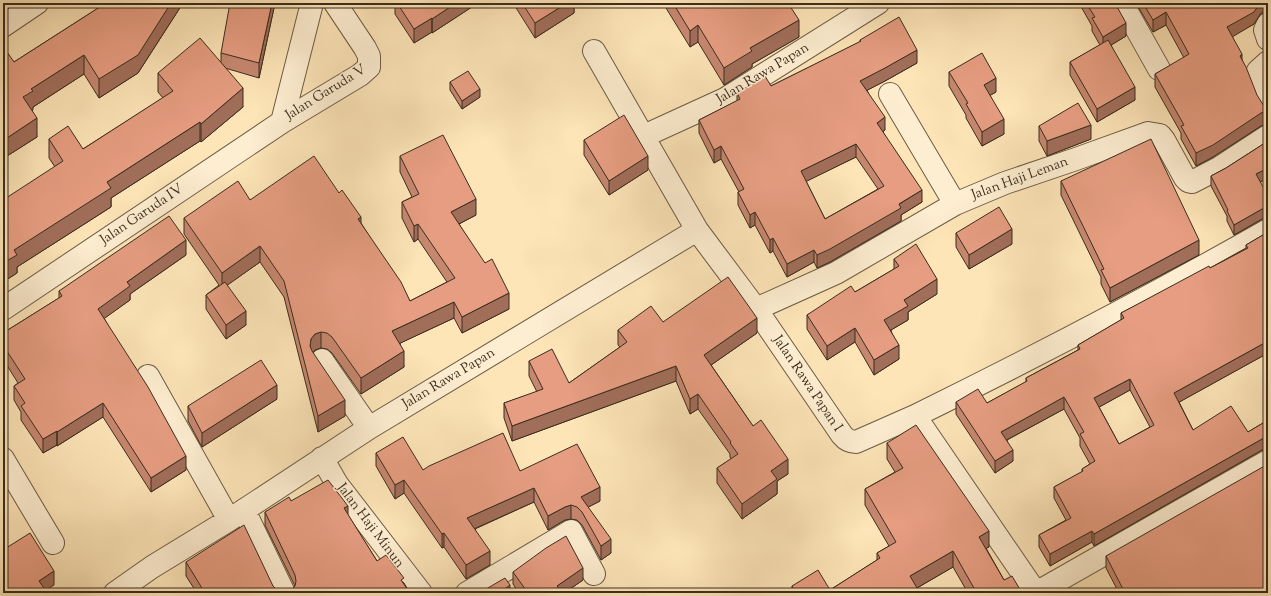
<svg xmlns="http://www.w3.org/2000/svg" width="1271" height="596" font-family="'Sorts Mill Goudy',serif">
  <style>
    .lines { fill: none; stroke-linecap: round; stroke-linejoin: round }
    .minor-casing { stroke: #6c5b44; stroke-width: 24 }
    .minor { stroke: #feeed1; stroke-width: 22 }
    .wall { fill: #c6876f; stroke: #3b2d1e; fill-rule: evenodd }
    .shaded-wall { fill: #a16e5a; stroke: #3b2d1e }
    .building { fill: #e69d81; stroke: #3b2d1e; fill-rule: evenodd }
    .labels { text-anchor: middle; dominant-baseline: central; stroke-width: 3; stroke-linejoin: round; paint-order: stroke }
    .street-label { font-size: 14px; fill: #3b2d1e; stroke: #feeed1 }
  </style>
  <rect width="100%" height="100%" fill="#fde5b8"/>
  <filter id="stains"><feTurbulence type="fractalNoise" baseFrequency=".005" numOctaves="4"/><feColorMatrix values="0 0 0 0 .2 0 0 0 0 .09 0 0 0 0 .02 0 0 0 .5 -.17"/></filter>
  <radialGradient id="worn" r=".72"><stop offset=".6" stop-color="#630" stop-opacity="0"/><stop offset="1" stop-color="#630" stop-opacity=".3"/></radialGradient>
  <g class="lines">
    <g class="minor-casing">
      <path id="minor" d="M1122,3L1159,69
        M1268,24L1265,30L1268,39
        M3,26L37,3
        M594,51L697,230L756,309L842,435C846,440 850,442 856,442L915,416L1036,593
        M890,94L955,204
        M1268,100L1257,73L1258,71L1268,62
        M282,122L312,3
        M644,136L725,99L878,3
        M3,309L282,122L360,75L369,67V56L365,48L335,3
        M756,309L836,273L955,204L1005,183L1076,159L1148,133L1160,135L1164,140L1185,178L1188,181L1192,182L1219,168L1268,136
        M322,360L369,428
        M148,376L229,520
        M915,416C1035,357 1152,296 1268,230
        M322,458L337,484L421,593
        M3,459L53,543
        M244,510L284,593
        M115,593L152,567L229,520L369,428L697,230
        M467,593L571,531L594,574
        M1036,593L1268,461"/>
    </g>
    <use href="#minor" class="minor"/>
  </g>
  <path class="wall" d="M106,3H183L138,73L99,98L84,74L33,107L32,110L37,137L7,156L3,149V50L14,62Z
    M275,3L259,78L225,68L243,107L201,142L200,141L111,198V207L17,267V273L3,282L55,167L49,158V139L83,149L163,98L158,92V73L221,62V53Z
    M395,3H478L432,33V32L414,43L395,14Z
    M513,3H574V13L535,38Z
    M666,3H788L799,37L752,64V67L724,85L698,42L690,47L666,8Z
    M1079,3H1115L1126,36L1111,45L1135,100L1097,122L1070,75V62L1100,45L1092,31V26Z
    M1136,3H1268V12L1261,13L1254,24L1232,36L1242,60L1267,124L1261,126L1213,157L1196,166L1181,139V133L1155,87V74L1184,58L1166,25L1153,32Z
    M860,40L917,63L885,81L867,90L885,130L883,132L922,202L901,215V221L830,262L817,268L814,262L787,277L773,251L770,253L755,225L750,228L738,205V192H739L721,159L714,163L699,133V120L737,101V93L771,86L860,42ZM856,157L878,189L825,219L806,181Z
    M949,72L996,92L990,95L1004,134L982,146L966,118V115L949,86Z
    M450,82L480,97L462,109L450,90Z
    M1039,126L1091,139L1047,156L1039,141Z
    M584,140L648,170L609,195L584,155Z
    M1268,141V178L1260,182L1262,219L1234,235L1227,221V216L1211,186V176L1226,168Z
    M400,156L476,215L459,224L509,309L462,333L454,318L400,343L404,367L361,394L332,353L327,349L321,348L315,350L313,353L345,416L318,432L284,297L260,262L227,285L246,325L226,339L206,309V295L219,285L184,234V218L250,200L339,193L361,223L410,301L447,282L418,239L414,242L402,218V202L412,197L400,172Z
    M1061,181L1199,255L1110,302L1101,284V277L1061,195Z
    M1268,232V353L1179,402L1193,430L1248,432L1268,420V449L1262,450L1094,546L1092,542L1050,566L1039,547V535L1066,520L1054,498V487L1082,472V469L1090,464L1080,446V438L1064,409L1007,440L1013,461L995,473L956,414V402L987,403L1026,382V378L1078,350V345L1121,320V313L1210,268L1246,248V245ZM1130,390L1150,427L1119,444L1099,407Z
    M956,233L1012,244L969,269L956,247Z
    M186,255L130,294V300L104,318L186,470L151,492L103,417L57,446V445L43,453L21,420V412L14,400V386L18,383L3,359V333L59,298V291Z
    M894,259L937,294L908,312V320L891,330L899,359L874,375L855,342L827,360L807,329V315L855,292L894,269Z
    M663,322L757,333L711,365L753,426L788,474L777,481V494L742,519L717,483V468L731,459L730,457V454L698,409L690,414L676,381L512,441L504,418V403L537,392L529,376V361L569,383L620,347L618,345V330Z
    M277,399L202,447L188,421V406Z
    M887,443L989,547L986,548L1004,580L1022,593H968L953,567L917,588L920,593H792V586L830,590L877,560V553L889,546L865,505V489L895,472L887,459Z
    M376,453L423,470L520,471L600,501L588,507L611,553L601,560L582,525L577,520L571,519L565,520L548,530L534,502L475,529L490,565L466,579L444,547L442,548L404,493L395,499L376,466Z
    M291,501L348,515L377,561L404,583L410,593H197L186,576V562L273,586L277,590L283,592L290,591L295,586L265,525V512Z
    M1106,556L1268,593H1119L1106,568Z
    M513,572L583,580L564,593H519L513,584Z"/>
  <path class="shaded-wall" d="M171,3H183L138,73L99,98V79Z
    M272,3H275L259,78V63Z
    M456,3H478L432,33V19Z
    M567,3H574V13L535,38V23Z
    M1260,3H1268V12L1261,13L1254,24L1227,40V27Z
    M1166,12V25L1153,32V20Z
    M432,18V32L414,43V29Z
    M799,20V37L752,64V67L724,85V68L750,48Z
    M1126,23V36L1103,50V37Z
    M698,25V42L690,47V31Z
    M917,50V63L885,81L860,94V81Z
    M1242,54V67L1240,56Z
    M84,55V74L33,107V110L23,115V97L31,89Z
    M996,78V92L984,99V85Z
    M1135,87V100L1097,122V109Z
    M243,88V107L201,142V124Z
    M480,89V97L462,109V101Z
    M1267,111V124L1261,126L1213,157L1196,166V153L1261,113Z
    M885,117V130L877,136V123Z
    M37,118V137L7,156V138Z
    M1004,119V134L982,146V132Z
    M200,122V141L111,198V207L17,267V273L3,282V263L14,250L107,182Z
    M1091,125V139L1047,156V141Z
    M856,144V157L801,184V171Z
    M721,146V159L714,163V150Z
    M648,156V170L609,195V181Z
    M1268,168V178L1256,184V174Z
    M922,190V202L901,215V221L830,262L817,268V255Z
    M476,199V215L451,228V212Z
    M1268,207V217L1262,219L1234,235V225L1262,209Z
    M755,212V225L750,228V215Z
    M361,217V232L358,219Z
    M418,224V239L414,242V226Z
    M1012,229V244L969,269V255Z
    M773,238V251L770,253V240Z
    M186,240V255L130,294V300L98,323V309L127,282Z
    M1199,240V255L1110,302V288Z
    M260,246V262L222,289V273Z
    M814,250V262L787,277V264Z
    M937,279V294L908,312V320L884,334V320L904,300Z
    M509,293V309L462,333V317Z
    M454,302V318L392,347V331Z
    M246,311V325L226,339V325Z
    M757,318V333L704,370V355Z
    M855,328V342L827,360V346Z
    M321,332V348L315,350L311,355L310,346L311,339L315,334Z
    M1268,341V353L1174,405V393Z
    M899,345V359L874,375V360Z
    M404,351V367L361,394V378Z
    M676,366V381L512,441V426Z
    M1130,379V390L1094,410V398Z
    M277,385V399L202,447V433Z
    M698,394V409L690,414V399Z
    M1064,397V409L1001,443V432Z
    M345,400V416L318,432V416Z
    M103,403V417L57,446V432Z
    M57,431V445L43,453V439Z
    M1268,437V449L1262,450L1094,546V534L1262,439Z
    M1013,450V461L995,473V461Z
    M186,456V470L151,492V478Z
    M788,459V474L777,481V494L742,519V504L771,471Z
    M404,480V493L395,499V485Z
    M600,487V501L581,511V497Z
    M534,488V502L467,532V518Z
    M571,505V519L565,520L548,530V516L565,507Z
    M348,506V519L344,508Z
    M989,531V547L979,552V537Z
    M1092,531V542L1050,566V554Z
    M444,533V547L442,548V534Z
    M611,539V553L601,560V546Z
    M490,551V565L466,579V565Z
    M953,551V567L910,592V576Z
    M583,568V580L564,593H556L557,586Z
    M54,571V585L42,593L39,581Z
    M510,585V592L509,593H499Z
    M1268,589V593H1262Z"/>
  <path class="building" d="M106,3H171L138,55L99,79L84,55L31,89L33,91L23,97L37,118L7,138L3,130V50L5,49L14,62Z
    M230,3H272L259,63L221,53Z
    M397,3H456L432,19V18L414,29Z
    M522,3H567L535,23Z
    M673,3H788L799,20L750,48L752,51L724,68L698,25L690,31Z
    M1086,3H1115L1126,23L1103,37L1092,18L1095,17Z
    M1143,3H1260L1254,12L1227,27L1242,54L1240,56L1246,67L1257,95L1267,111L1261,113L1213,145L1196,153L1181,126L1184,125L1155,74L1189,54L1166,12L1153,20Z
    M899,17L917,50L885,68L860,81L885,117L877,123L922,190L899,204L901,208L830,249L817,255L814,250L787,264L773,238L770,240L755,212L750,215L738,192L744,189L721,146L714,150L699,120L740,99L737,93L765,76L771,86L861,41L860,40ZM856,144L884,186L825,219L801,171Z
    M200,38L243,88L201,124L200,122L107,182L111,188L14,250L17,255L3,263V200L63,161L49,139L68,126L83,149L173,91L158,73Z
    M1108,40L1135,87L1097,109L1070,62Z
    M982,53L996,78L984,85L1004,119L982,132L966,104L968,103L949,72Z
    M468,71L480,89L462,101L450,82Z
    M1078,103L1091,125L1047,141L1039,126Z
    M624,115L648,156L609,181L584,140Z
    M443,135L476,199L451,212L485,263L492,259L509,293L462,317L454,302L392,331L404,351L361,378L332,337L327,333L321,332L315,334L311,339L310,346L312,351L345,400L318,416L284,281L260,246L222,273L184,218L238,181L250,200L314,156L339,193L342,190L361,217L358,219L401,282L410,301L455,278L418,224L414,226L402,202L419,194L400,156Z
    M1151,139L1199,240L1110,288L1101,270L1104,269L1061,181Z
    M1268,141V168L1256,174L1268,196V207L1262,209L1234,225L1227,211L1228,210L1211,176L1226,168Z
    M999,207L1012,229L969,255L956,233Z
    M169,216L186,240L127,282L130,286L98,309L148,387L186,456L151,478L103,403L57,432V431L43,439L21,406L25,403L14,386L25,379L3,345V333L62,296L59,291Z
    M1268,232V341L1174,393L1193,430L1231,406L1248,432L1268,420V437L1262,439L1094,534L1092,531L1050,554L1039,535L1071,518L1054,487L1083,471L1082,469L1095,461L1080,434L1084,432L1064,397L1001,432L1013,450L995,461L956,402L978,389L987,403L1027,381L1026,378L1080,349L1078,345L1124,318L1121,313L1209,266L1210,268L1248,248L1246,245ZM1130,379L1154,425L1119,444L1094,398Z
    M916,244L937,279L904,300L908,306L884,320L899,345L874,360L855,328L827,346L807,315L851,286L855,292L899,266L894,259Z
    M728,277L757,318L704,355L753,426L761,420L788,459L771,471L777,479L742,504L717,468L738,454L730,443L731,442L698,394L690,399L676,366L512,426L504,403L543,389L529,361L552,349L569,383L627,342L618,330L651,306L663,322Z
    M225,282L246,311L226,325L206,295Z
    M261,360L277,385L202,433L188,406Z
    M916,425L989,531L979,537L1004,580L1012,576L1022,593H969L975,590L953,551L910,576L920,593H796L792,586L818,570L830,590L880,558L877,553L896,542L865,489L903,468L887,443Z
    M503,433L520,471L577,444L600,487L581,497L611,539L601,546L582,512L577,507L571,505L565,507L548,516L534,488L467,518L490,551L466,565L444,533L442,534L404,480L395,485L376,453L403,437L423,470L429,466Z
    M1268,464V589L1262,593H1125L1106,556Z
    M328,480L348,506L344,508L377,561L386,555L404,578L401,580L410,593H205L186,562L244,525L273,586L277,590L283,592L290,591L295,586L296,581L295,575L265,512L289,497L291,501Z
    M30,533L54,571L39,581L46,591L43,593H3V550Z
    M566,536L583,568L557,586L560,590L556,593H528L513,572L546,548Z
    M505,578L510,585L499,593H482L481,592Z"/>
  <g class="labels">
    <g class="street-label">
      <text transform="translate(763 74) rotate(-31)">Jalan Rawa Papan</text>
      <text transform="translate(326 93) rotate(-32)">Jalan Garuda V</text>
      <text transform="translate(1020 179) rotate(-20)">Jalan Haji Leman</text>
      <text transform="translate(142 215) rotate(-34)">Jalan Garuda IV</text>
      <text transform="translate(449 379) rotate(-31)">Jalan Rawa Papan</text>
      <text transform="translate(807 384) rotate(56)">Jalan Rawa Papan I</text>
      <text transform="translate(370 526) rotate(53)">Jalan Haji Minun</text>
    </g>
  </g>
  <rect width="1271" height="596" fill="none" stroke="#fde5b8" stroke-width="16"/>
  <rect x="4" y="4" width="1263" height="588" fill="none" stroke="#3b2d1e" stroke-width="2"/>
  <rect x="8" y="8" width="1255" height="580" fill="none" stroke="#3b2d1e"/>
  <rect width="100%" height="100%" filter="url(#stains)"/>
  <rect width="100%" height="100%" fill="url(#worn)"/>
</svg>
